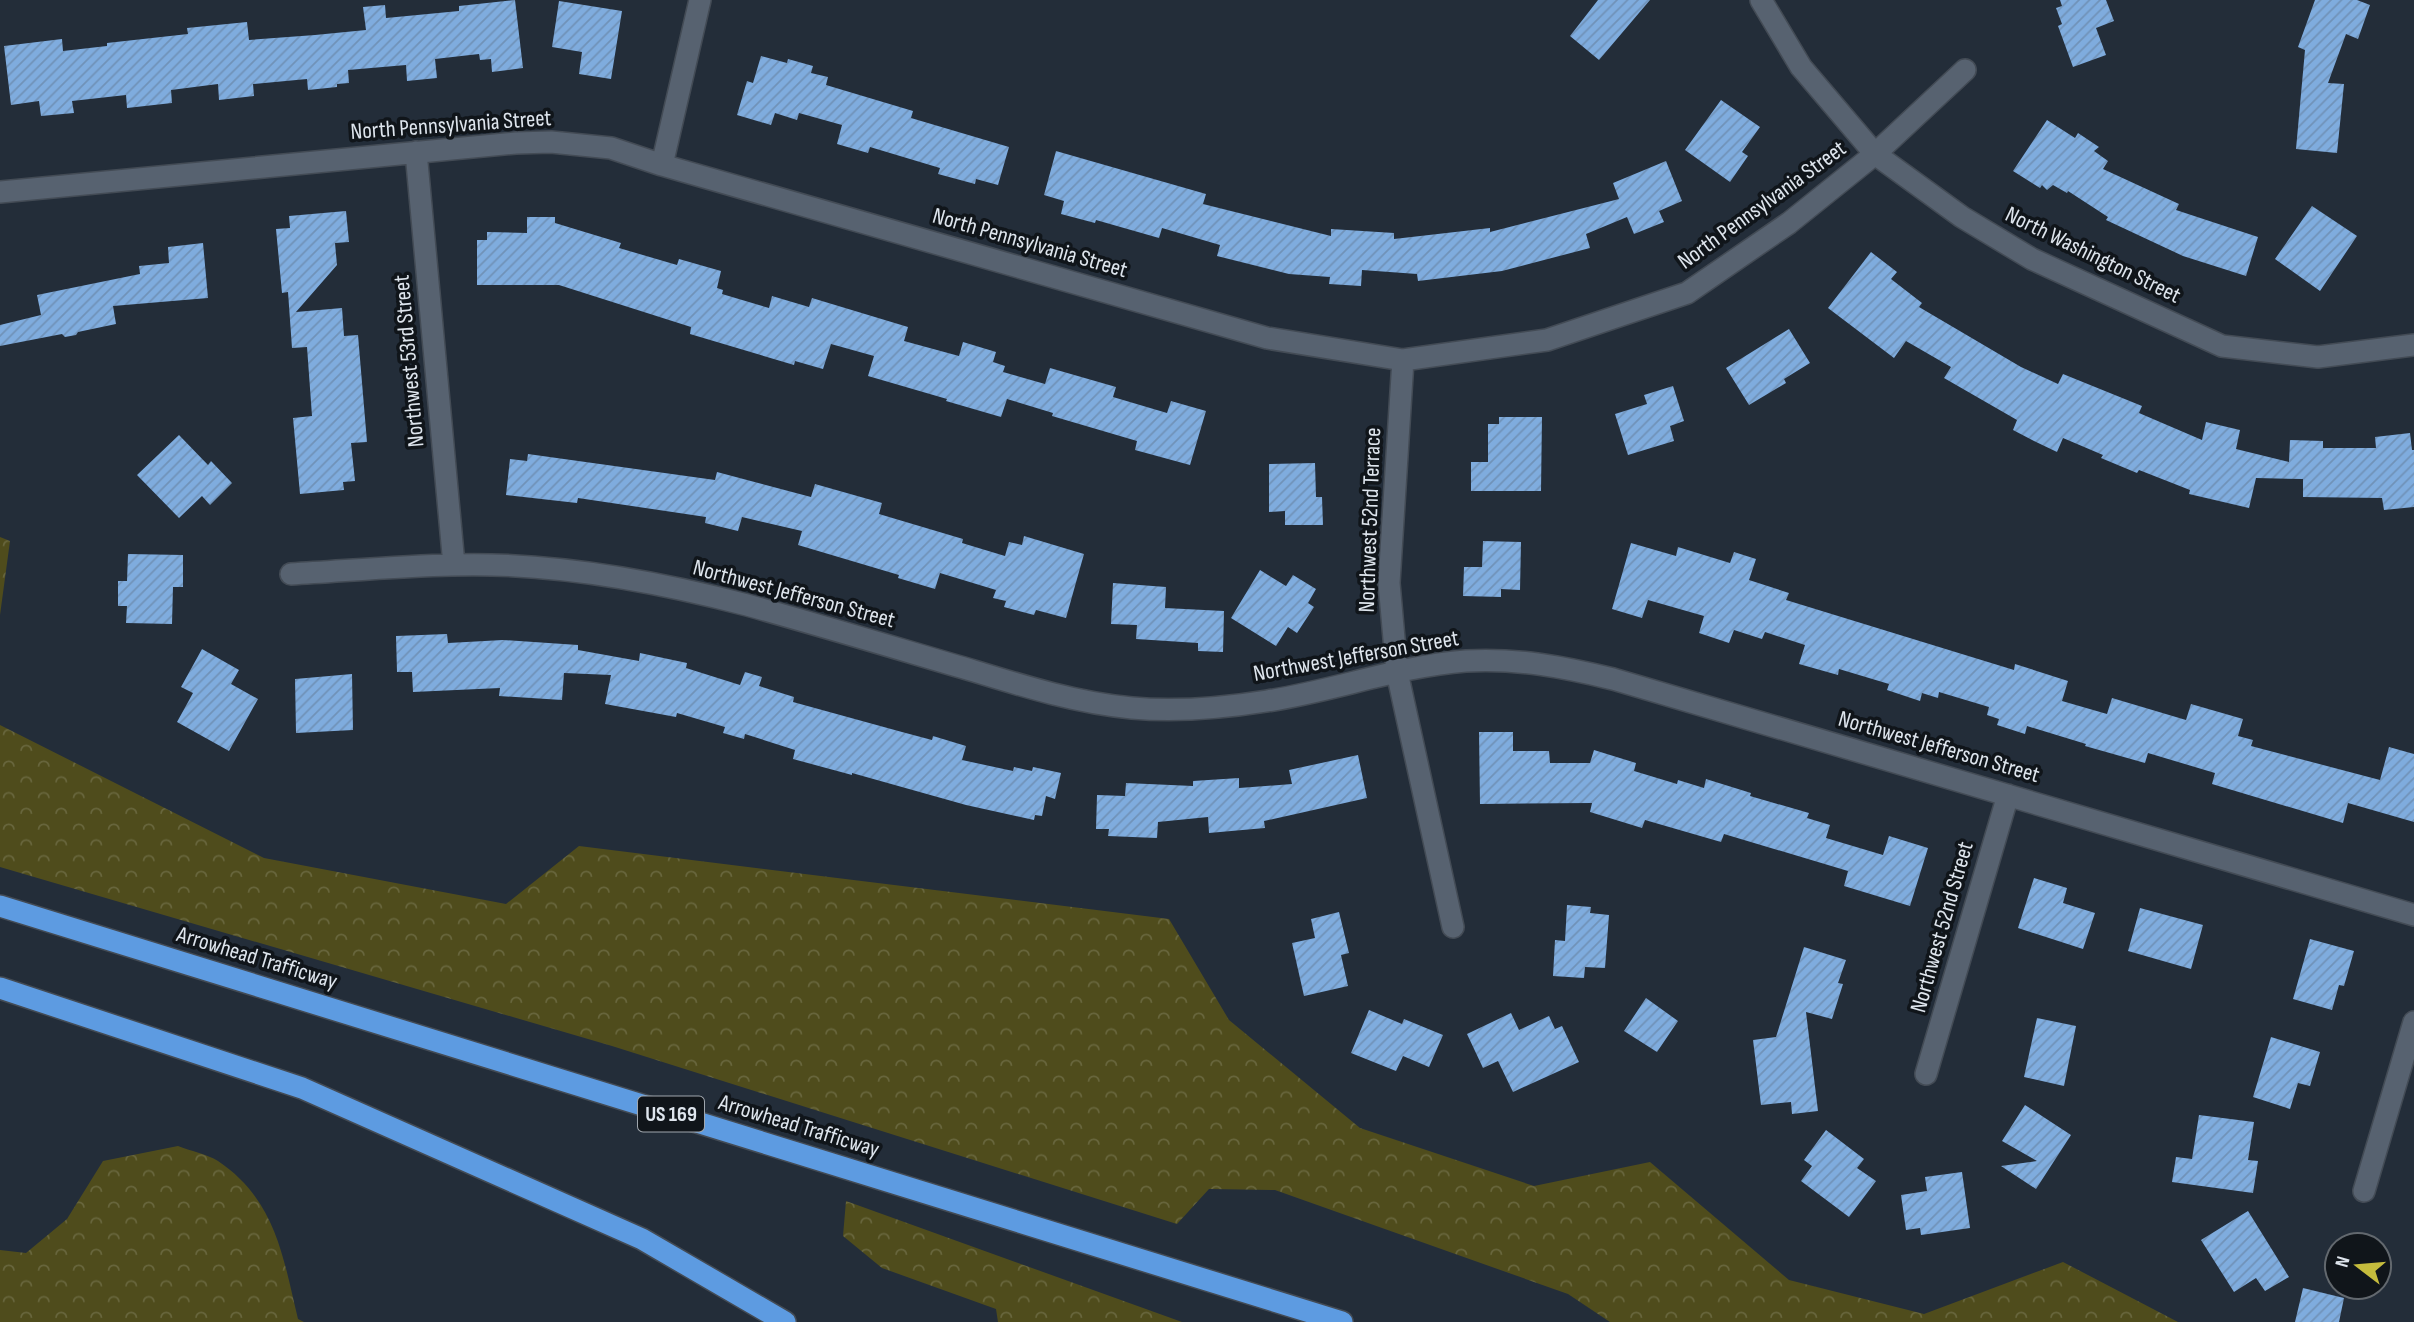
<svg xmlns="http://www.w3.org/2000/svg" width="2414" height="1322" font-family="'Sofia Sans Condensed',sans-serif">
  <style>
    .forest { fill: url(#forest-crowns) }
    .building { fill: url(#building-hatch) }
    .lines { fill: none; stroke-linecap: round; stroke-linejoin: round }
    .minor-casing { stroke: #434b55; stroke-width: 24 }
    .motorway-casing { stroke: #434b55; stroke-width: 24 }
    .minor { stroke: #576270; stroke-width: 21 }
    .motorway { stroke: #5d9be1; stroke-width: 21 }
    .labels { text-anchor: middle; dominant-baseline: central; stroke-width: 7; stroke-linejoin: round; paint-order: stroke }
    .shield { fill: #10151a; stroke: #a0a7ae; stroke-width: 2 }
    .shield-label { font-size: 21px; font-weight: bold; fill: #dee5ed }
    .street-label { font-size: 23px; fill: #dee5ed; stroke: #10151a }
  </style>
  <defs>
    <pattern id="forest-crowns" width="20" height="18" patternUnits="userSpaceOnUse" patternTransform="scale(1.75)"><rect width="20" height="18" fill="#4f4c1c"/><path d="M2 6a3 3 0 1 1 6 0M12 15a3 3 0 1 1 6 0" fill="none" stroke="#68663d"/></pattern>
    <pattern id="building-hatch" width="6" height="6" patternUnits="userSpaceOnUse" patternTransform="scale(1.75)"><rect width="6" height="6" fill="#7facde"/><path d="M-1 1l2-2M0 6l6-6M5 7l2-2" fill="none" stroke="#7092b8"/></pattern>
  </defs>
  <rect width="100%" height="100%" fill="#232d39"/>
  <path class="forest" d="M0,537L10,541L0,615Z
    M0,725L264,858L506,904L579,846L1169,919L1229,1020L1360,1128L1534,1186L1650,1162L1789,1280L1924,1314L2063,1262L2178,1322H1610L1568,1294L1275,1190L1209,1189L1177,1224L612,1046L0,867Z
    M178,1146C190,1151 207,1154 218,1161C276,1200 283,1257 298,1319L304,1322H0V1250L26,1253L67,1219L103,1161Z
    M846,1201L1182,1322H998L996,1309L882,1268L843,1236Z"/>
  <path class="building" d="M515,0L523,68L492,72L491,59L480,60L479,54L435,59L437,78L407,81L406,65L348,70L349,83L337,84V87L308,90L307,79L253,84L254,96L219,100L218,84L171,90L172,103L127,108L126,95L72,101L74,113L41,116L39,101L11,105L4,46L62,39L63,51L107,46V43L188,34L187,28L247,22L249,40L315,35L366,30L363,7L385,5L386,18L459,11V6Z
    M1598,0H1650L1599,60L1570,36Z
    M2060,0H2106L2114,21L2096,28L2106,55L2073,67L2058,26L2062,24L2056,8L2062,6Z
    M2315,0H2357L2370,5L2358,39L2346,34L2328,83L2344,84L2337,153L2296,149L2305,50L2298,47Z
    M559,1L622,11L611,79L579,74L582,52L552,47Z
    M761,56L787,63L788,59L813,66L811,73L828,77L826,85L913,111L911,118L1009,147L998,185L976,179L975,184L938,174L940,168L870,147L868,153L837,144L842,125L799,113L797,120L775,113L771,125L737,115L747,81L753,83Z
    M1721,100L1760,127L1742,152L1748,156L1730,182L1685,150Z
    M2047,120L2075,138L2078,133L2099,147L2094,151L2108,161L2103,169L2179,204L2176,210L2258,237L2246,276L2183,256L2106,220L2108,217L2068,191L2067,193L2053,185L2047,190L2042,185L2040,188L2013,171Z
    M1056,151L1206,194L1203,204L1331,236V229L1394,233V239L1490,228V232L1619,199L1613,183L1666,161L1682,201L1659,211L1664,222L1634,234L1627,217L1586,234L1590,248L1502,271L1418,281L1417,274L1362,270L1361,286L1329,284L1330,277L1289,274L1217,256L1220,245L1162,228L1159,238L1096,220L1095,223L1061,214L1064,201L1044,195Z
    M2312,206L2357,236L2320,291L2275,259Z
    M346,211L349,242L335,243L337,265L296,312L342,308L344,336L358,335L367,442L351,443L355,481L343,482L344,490L300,494L293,418L312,416L307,347L292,348L288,292L282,293L276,229L290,228L289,216Z
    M527,217H555V223L621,243L619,248L677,265L679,259L721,271L717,288L723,290L722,294L769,308L772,296L809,307L812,298L908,327L904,341L959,356L963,342L996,352L993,362L1005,366L1003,372L1045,384L1050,368L1116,387L1113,397L1167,413L1171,401L1206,411L1190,465L1135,450L1137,441L1052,416L1053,413L1007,399L1001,417L946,401L947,399L868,376L874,356L831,344L823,369L795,361L794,365L690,334L691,327L559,285H477V240H487V232L527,233Z
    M203,243L208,298L113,306L116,324L78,332L76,335L65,337L62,334L0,346V325L41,315L37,295L140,274L139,266L169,263L168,247Z
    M1871,252L1897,272L1891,279L1922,303L1919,307L2021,367L2058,384L2063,374L2142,406L2139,413L2202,440L2206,422L2240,430L2236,449L2289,462L2290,440L2323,441V448H2376L2375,437L2410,433L2412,450H2414V507L2384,510L2382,498L2303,497V479L2256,478L2249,508L2189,494L2190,490L2139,470L2137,473L2101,458L2103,455L2063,438L2057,452L2034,441L2013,430L2017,420L1944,378L1951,367L1906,341L1894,358L1828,308Z
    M1789,329L1810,363L1784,379L1786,383L1749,405L1726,368Z
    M1673,386L1684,421L1670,426L1674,441L1628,455L1615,414L1647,404L1644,395Z
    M1499,417H1542L1541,491H1471V462H1488V424H1499Z
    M179,435L208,465L211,461L232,483L210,505L202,496L179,518L137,475Z
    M528,454L715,480L717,472L811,497L815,484L882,503L879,514L963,539L962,543L1005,556L1009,542L1022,545L1024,536L1084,554L1066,618L1036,610L1034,615L1004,607L1006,601L993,598L996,590L940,573L935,589L898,578L899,575L798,545L802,531L742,517L738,531L705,523L706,517L578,498L577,503L506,495L510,459L527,461Z
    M1315,463L1316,497H1322L1323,525H1285V511L1269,512V464Z
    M1483,541L1521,542L1520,590L1501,589V597L1463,596L1464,567H1482Z
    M1631,543L1676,556L1678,547L1730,563L1734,552L1756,559L1749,580L1789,593L1786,600L2014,670L2015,664L2068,681L2062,701L2107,714L2112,698L2186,720L2191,704L2243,719L2238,736L2253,740L2251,746L2380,780L2389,747L2414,754V822L2348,803L2343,823L2212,784L2215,773L2148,753L2145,763L2085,746L2086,744L2027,726L2025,734L1997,725L1999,719L1987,715L1989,707L1939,692L1938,698L1922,693L1920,701L1887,690L1889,684L1839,669L1838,675L1799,664L1805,645L1765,632L1762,639L1734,630L1729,643L1699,633L1704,616L1648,600L1642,618L1612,609Z
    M128,554L183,555V587H173L172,624L126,623L127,606H118V581H127Z
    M1260,570L1286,586L1293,575L1316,589L1308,603L1314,607L1297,633L1288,627L1276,646L1231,618Z
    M1113,583L1166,587L1165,608L1224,611L1223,652L1198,651V643L1136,639L1137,625L1111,624Z
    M447,634L448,643L503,640L578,645V650L639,661L640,653L687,663L686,668L740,685L745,672L762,677L759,686L794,697L793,702L902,732L932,740L933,736L966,746L962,760L1013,771L1014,767L1032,771L1033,767L1061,773L1055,799L1046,796L1042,816L1035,815L1034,820L966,805L852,773V775L793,759L795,750L745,734L744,739L723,733L725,727L677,713L676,717L605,704L611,675L564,673L562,700L499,696L500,688L413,692L412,672H397L396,636Z
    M202,649L239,670L231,684L258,699L229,751L177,722L193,693L181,687Z
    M352,674L353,730L296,733L295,679Z
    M1479,732H1513V751H1549L1550,763H1590L1594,750L1636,763L1634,771L1677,784L1678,780L1704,788L1706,779L1751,793L1750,796L1809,813L1807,818L1830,825L1826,838L1883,855L1889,836L1928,848L1910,906L1844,886L1848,871L1724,834L1721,842L1645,820L1642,828L1590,812L1592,803L1480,804Z
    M1358,755L1367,798L1264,821L1265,828L1209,833L1208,817L1158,822L1157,838L1108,836L1109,829H1096L1097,795L1125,796L1126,783L1193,786V781L1239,778V788L1292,784L1289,770Z
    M2034,878L2067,888L2063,903L2095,913L2083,949L2018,928Z
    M1567,905L1591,907L1590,913L1609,915L1605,968L1585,967L1584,978L1553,976L1555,940L1565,941Z
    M2140,908L2203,925L2191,969L2128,951Z
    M1339,912L1349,953L1341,955L1348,986L1304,996L1292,943L1315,938L1311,919Z
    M2310,939L2354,951L2344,986L2339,985L2332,1010L2293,999Z
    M1804,947L1846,960L1838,983L1843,984L1832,1019L1806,1012L1818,1111L1792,1114L1791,1102L1761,1105L1753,1040L1776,1037Z
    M1646,998L1678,1021L1657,1052L1624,1031Z
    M1369,1010L1402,1024L1404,1019L1443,1035L1429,1067L1403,1056L1396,1071L1351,1053Z
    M1511,1013L1519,1030L1549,1016L1555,1029L1562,1026L1579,1062L1513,1092L1498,1061L1483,1068L1467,1034Z
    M2037,1018L2076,1026L2064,1086L2024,1077Z
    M2271,1037L2320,1052L2310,1086L2298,1083L2290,1109L2253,1097Z
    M2025,1105L2071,1135L2036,1189L2001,1166L2037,1161L2002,1141Z
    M2199,1115L2254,1122L2248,1160L2258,1161L2253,1193L2172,1182L2176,1157L2192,1159Z
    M1826,1130L1864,1159L1857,1168L1876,1181L1849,1217L1801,1181L1812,1166L1804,1160Z
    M1962,1172L1970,1228L1921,1235L1920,1228L1906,1230L1901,1195L1927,1191L1925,1177Z
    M2248,1211L2289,1277L2265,1291L2256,1278L2234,1292L2201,1240Z
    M2303,1288L2344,1298L2339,1322H2295Z"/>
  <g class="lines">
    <g class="minor-casing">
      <path id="minor" d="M1761,0L1801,67L1875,154L1962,217L2032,259L2222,346L2318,357L2414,345
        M416,152L454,565
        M662,165L700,0
        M0,192L516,143L551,142L611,148L662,165L1267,338L1403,360L1547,340L1687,293L1789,223L1875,154L1965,70
        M1403,360L1389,583L1397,672L1453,927
        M291,574C345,571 399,566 453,565C548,562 655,581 747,605C823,626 899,649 974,671C1026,687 1078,703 1132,708C1177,712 1223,708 1267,701C1334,691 1399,666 1466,661C1517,658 1564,667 1613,679L2414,915
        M1926,1074L2008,795
        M2364,1191L2414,1022"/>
    </g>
    <g class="motorway-casing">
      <path id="motorway" d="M0,906L1342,1322
        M0,988L302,1088L642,1239L785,1322"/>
    </g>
    <use href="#minor" class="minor"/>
    <use href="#motorway" class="motorway"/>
  </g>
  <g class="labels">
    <rect class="shield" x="638" y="1096.5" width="66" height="35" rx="5"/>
    <g class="shield-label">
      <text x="671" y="1114">US 169</text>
    </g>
    <g class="street-label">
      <text transform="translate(451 125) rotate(-4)">North Pennsylvania Street</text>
      <text transform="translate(1762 205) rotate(-36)">North Pennsylvania Street</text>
      <text transform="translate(1030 243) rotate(16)">North Pennsylvania Street</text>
      <text transform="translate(2093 255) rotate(26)">North Washington Street</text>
      <text transform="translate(409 361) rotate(-95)">Northwest 53rd Street</text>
      <text transform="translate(1370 520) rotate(-88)">Northwest 52nd Terrace</text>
      <text transform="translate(794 594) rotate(15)">Northwest Jefferson Street</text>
      <text transform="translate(1356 656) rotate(-10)">Northwest Jefferson Street</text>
      <text transform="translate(1939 747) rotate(16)">Northwest Jefferson Street</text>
      <text transform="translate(1942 927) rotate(-74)">Northwest 52nd Street</text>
      <text transform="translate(257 958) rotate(17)">Arrowhead Trafficway</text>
      <text transform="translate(799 1126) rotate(17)">Arrowhead Trafficway</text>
    </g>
  </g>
  <g transform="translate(2358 1266) rotate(286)"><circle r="33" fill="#10151a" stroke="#62686e" stroke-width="2"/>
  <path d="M0-5L12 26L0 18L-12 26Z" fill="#c5bc3d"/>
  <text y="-10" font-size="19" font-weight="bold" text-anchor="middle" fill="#dee5ed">N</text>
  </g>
</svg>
